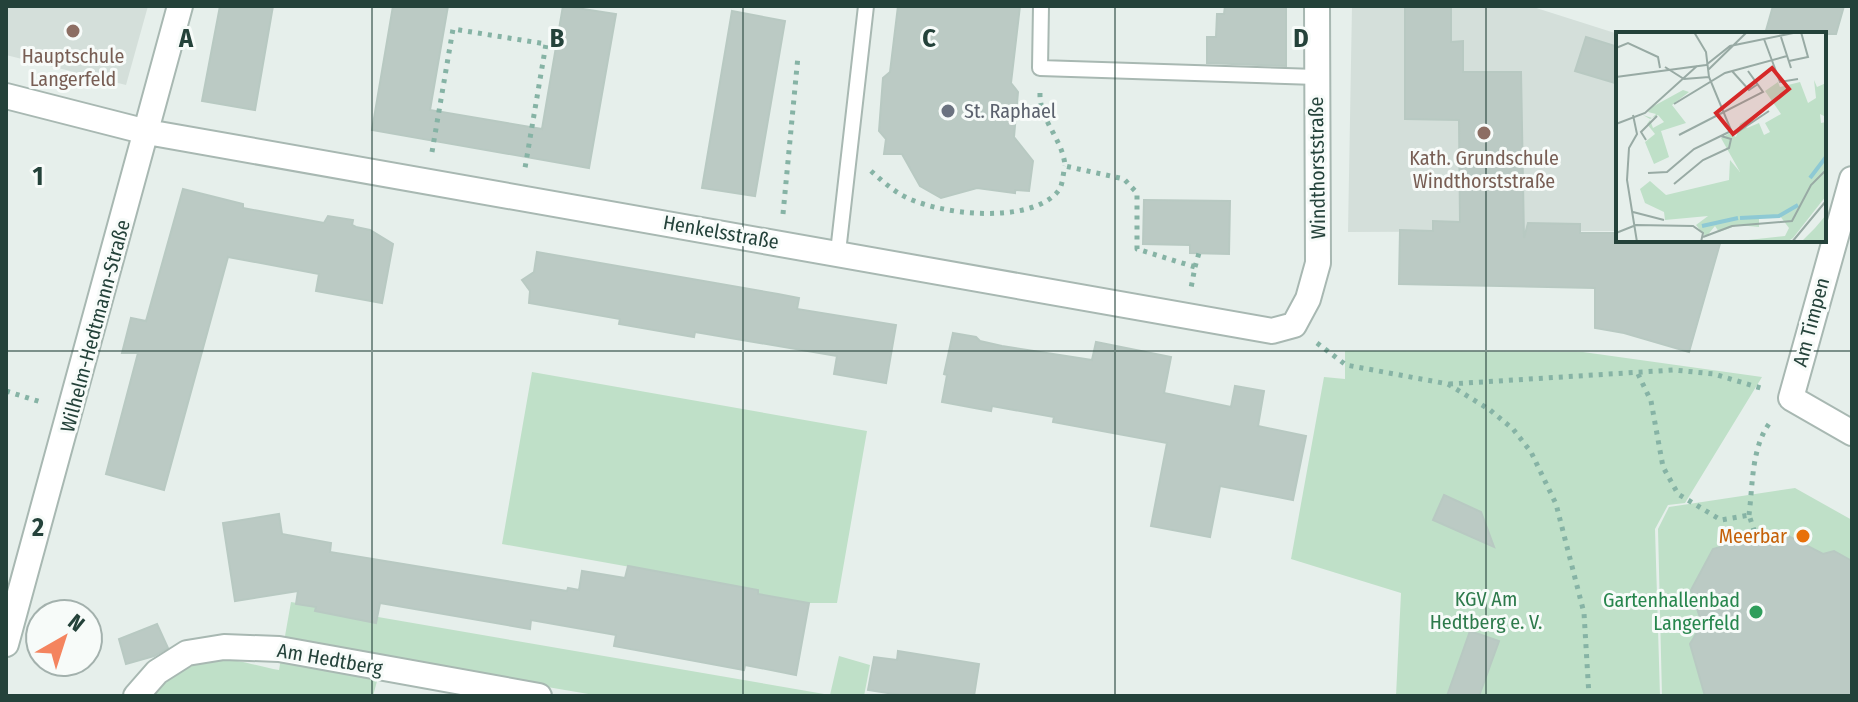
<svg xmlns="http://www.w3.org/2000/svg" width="1858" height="702" font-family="'Fira Sans Condensed',sans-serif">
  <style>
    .built { fill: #d4dfda }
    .green { fill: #bfe0c8 }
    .building { fill: #bbcac4; stroke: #b8c9c2; stroke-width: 2 }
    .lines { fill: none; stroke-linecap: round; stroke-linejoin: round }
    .lane-casing { stroke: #a8b8b2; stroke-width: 18 }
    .street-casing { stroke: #a8b8b2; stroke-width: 28 }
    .path { stroke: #86b3a5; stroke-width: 5; stroke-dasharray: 4 6; stroke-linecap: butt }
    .lane { stroke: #fff; stroke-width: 14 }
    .street { stroke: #fff; stroke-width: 24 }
    .grid { fill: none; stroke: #24423a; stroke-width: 2; stroke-opacity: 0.55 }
    .education-dot { fill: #8d6e63; stroke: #f7fbf9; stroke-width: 3 }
    .worship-dot { fill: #6b7280; stroke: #f7fbf9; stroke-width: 3 }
    .food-dot { fill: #e8710a; stroke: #f7fbf9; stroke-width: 3 }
    .leisure-dot { fill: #2e9e5b; stroke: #f7fbf9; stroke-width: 3 }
    .labels { text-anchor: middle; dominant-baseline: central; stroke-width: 6; stroke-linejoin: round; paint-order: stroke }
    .education-label { font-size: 20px; fill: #785e54; stroke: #f7fbf9 }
    .worship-label { font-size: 20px; fill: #5b616d; stroke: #f7fbf9; text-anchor: start }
    .street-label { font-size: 20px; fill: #24423a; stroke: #f7fbf9 }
    .food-label { font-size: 20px; fill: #c56008; stroke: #f7fbf9; text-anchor: end }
    .park-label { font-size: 20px; fill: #2d7a4b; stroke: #f7fbf9 }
    .leisure-label { font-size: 20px; fill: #27864d; stroke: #f7fbf9; text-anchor: end }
    .inset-river { fill: none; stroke: #8ec9d4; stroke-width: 4 }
    .inset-road { fill: none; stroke: #98aaa4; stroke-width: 2 }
    .view { fill: #d62828; fill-opacity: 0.15; stroke: #d62828; stroke-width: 4 }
    .inset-edge { fill: none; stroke: #24423a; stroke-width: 4 }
    .grid-label { font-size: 26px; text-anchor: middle; font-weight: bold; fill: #24423a; stroke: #f7fbf9; stroke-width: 6; stroke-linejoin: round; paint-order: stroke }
  </style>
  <rect width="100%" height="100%" fill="#e6efeb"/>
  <path class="built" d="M6,6H148L126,85L6,55Z
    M1352,6H1530L1618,34V231L1348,232Z"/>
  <path class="green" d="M1345,351L1583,352L1762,377L1685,503L1668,505L1655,529L1660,696H1396L1401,593L1291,559L1324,377L1345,379Z
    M532,372L867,431L837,603H809L758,594V590L502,544Z
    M1795,488L1852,520V696H1662L1658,529L1669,507Z
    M291,602L830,695L839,656L870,665L864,696H600L383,659L373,696H151C167,678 192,662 216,659C235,658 260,667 279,670Z"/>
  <path class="building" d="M220,6H273L255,110L202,101Z
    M393,6H448L430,110L542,129L563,6L616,14L589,168L372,130Z
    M898,6H1020L1011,83L1018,92L1014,137L1033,161L1029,191L1015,190V193L977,188L941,198L920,186L902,154H884L886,139L879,131L883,78L890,72Z
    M1225,6H1286V66L1207,63V37H1216L1217,14H1224Z
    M1405,6H1451V42L1463,41V72H1521L1524,238L1528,223L1580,224V233H1618V240H1721L1689,352L1624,333L1595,328V288L1399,284L1400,230L1433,231V221L1460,222L1459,120L1405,119Z
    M1773,6H1844L1836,34H1765Z
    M732,11L785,21L755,196L702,188Z
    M1586,37L1618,47V84L1575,71Z
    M183,189L243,204V208L324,223L328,216L353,220L352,225L356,227L370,230L393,244L382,303L316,291L319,274L228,257L164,490L106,474L138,353H122L131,318L146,321Z
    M1144,200L1230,201L1229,254L1190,253V245L1143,244Z
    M537,252L778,294L799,298L797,309L896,325L886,383L834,374L837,356L695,332L694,337L619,324L620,319L529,303L530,291L522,280L534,272Z
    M953,333L976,337L980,341L1002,346L1092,360L1096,342L1171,357L1164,393L1231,407L1235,386L1264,391L1258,426L1306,436L1293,500L1220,486L1210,537L1151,526L1167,443L1053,422L1054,417L992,406L991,411L942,402L947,375L944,374Z
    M1444,495L1481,512L1494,547L1433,520Z
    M279,514L282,534L331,543L330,552L567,591L568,588L579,590L582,571L625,578L628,566L758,590V594L809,603L796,675L745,665L744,670L614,646L616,635L531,620L530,629L380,603L376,623L315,611L316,607L296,604L298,591L235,601L223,523Z
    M1777,530L1823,554L1834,551L1852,561V696H1705L1690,644L1702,624L1691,590L1713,549Z
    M157,624L168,648L154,656L126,664L119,639Z
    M1470,631L1499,641L1479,696H1447Z
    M898,651L979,664L974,696H907L868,690L874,657L897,660Z"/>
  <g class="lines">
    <g class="lane-casing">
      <path id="lane" d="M1041,6L1040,68L1316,77
        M838,252L866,6"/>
    </g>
    <g class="street-casing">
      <path id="street" d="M6,96L147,132L1272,331L1294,325L1308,299L1318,263L1317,6
        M1852,179L1791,398L1852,433
        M6,644L180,6
        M136,696L157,672L187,653L224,647L279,649L539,696"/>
    </g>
    <path class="path" d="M1040,93C1039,120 1063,139 1065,166L1124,179L1137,193V249L1195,267L1191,288
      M432,152L453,29L546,44L525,168
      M871,171C880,179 890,188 900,194C934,215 1032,226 1059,190C1063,184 1063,173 1065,166
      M783,214L798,56
      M1195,267L1199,253
      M1317,343L1346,365L1448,384L1490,410L1513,429L1531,452L1556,504L1584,613L1589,696
      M1638,374L1651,401L1663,467L1678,494L1721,520L1749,515L1756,536
      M1449,384L1674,370L1714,374L1764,389
      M6,391L44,403
      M1749,515C1753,484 1751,445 1772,420"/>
    <use href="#lane" class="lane"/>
    <use href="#street" class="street"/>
  </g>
  <path class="grid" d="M372,6V696M743,6V696M1115,6V696M1486,6V696M6,351H1852"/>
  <g class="education-dot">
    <circle cx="73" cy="31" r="8"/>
    <circle cx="1484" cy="133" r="8"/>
  </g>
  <circle class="worship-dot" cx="948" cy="111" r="8"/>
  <circle class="food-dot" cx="1803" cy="536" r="8"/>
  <circle class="leisure-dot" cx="1756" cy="612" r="8"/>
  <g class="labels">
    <g class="education-label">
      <text x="73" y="56">Hauptschule<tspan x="73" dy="23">Langerfeld</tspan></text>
      <text x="1484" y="158">Kath. Grundschule<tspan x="1484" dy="23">Windthorststraße</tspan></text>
    </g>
    <g class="worship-label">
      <text x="964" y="111">St. Raphael</text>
    </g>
    <g class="street-label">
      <text transform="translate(1317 168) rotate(-91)">Windthorststraße</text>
      <text transform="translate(721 232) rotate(10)">Henkelsstraße</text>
      <text transform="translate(1811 322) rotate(-75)">Am Timpen</text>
      <text transform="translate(95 326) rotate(-75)">Wilhelm-Hedtmann-Straße</text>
      <text transform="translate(330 659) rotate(10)">Am Hedtberg</text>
    </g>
    <g class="food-label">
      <text x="1787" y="536">Meerbar</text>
    </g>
    <g class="park-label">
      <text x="1486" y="599">KGV Am<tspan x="1486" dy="23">Hedtberg e. V.</tspan></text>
    </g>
    <g class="leisure-label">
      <text x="1740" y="600">Gartenhallenbad<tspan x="1740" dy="23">Langerfeld</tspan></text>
    </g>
  </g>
  <g transform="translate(1616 32)">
    <rect width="210" height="210" fill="#e6efeb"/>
    <path d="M198,48L201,55L210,51V85L204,82L205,91L210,90V164L177,206L171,210H114L169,204L173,196L164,184L143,185V195L122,193L103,200L99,194L90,205L80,193L92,184L49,188L48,180L29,171L24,157L34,149L50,163L113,148L114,128L124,140L105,106L114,101L120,105L124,92L143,80L128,92L131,96L143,91L148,103L154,100L149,91L165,82L149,59L162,50L164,55L184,50L192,71L200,66ZM67,58L73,60L56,73L70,91L45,99L53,125L38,132L29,110L39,102L31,92L34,88L37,96L48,90L42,83L34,87L27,83L36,86L40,82L32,80L36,75ZM210,183V210H185L199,196Z" fill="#bfe0c8"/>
    <path class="inset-river" d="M194,146L210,125M124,186L163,184L182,173M86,194L122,186"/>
    <path class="inset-road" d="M78,0L90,20L93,45L117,103L153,79M165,5L175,36M148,7L164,50L182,47M0,16L12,11L42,25L44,36M173,29L192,25L185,0M49,35L68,47L93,45M92,38L131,0M116,39L133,58L142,52M0,45L90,33L114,14L182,0M0,72V114M58,72L109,41L171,24M17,83L21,102L13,116L11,148L21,210M0,92L29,81L81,34M63,103L147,60L132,39M30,108L25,100L41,84M32,141L51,140L78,117L115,99M58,152L87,128L113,116L115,107L105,104M17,180L48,188M0,201L20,193L77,194L87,201L85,210M87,205L116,194L176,189L195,153L210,138M176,210L210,169"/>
    <path class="view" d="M156,36L173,57L117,102L100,81Z"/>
    <rect width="210" height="210" class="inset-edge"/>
  </g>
  <g class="grid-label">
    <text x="186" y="47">A</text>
    <text x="557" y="47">B</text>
    <text x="929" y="47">C</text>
    <text x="1301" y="47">D</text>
    <text x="38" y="185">1</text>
    <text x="38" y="536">2</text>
  </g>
  <rect width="1858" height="702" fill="none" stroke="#24423a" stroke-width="16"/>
  <g transform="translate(64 638) rotate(39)"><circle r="38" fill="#f7fbf9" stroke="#a3b1ad" stroke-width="2"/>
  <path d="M0-6L14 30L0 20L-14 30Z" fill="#f4845f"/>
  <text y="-12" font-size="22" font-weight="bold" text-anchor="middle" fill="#24423a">N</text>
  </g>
</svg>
